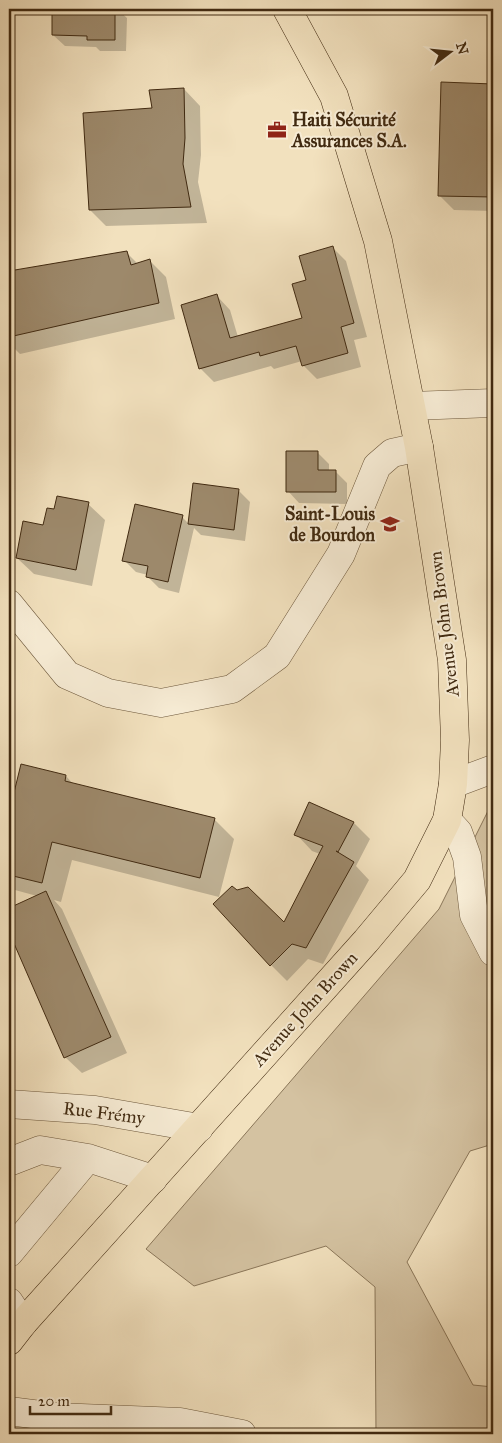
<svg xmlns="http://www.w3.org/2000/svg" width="502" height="1443" font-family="'IM FELL Great Primer',serif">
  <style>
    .green { fill: #d4c2a1; stroke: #8a7659 }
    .shadow { fill: #0003 }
    .building { fill: #9d896b; stroke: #412a11 }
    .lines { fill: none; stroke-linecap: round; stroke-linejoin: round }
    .minor-casing { stroke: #6d583c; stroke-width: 29 }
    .major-casing { stroke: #412a11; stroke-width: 29 }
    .minor { stroke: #f7ecd5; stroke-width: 28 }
    .major { stroke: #f2e1be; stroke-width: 28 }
    .labels { text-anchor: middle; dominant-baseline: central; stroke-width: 4; stroke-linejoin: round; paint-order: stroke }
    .poi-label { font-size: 18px; font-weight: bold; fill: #412a11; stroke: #f7ecd5; text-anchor: start }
    .street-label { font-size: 18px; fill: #412a11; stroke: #f7ecd5 }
  </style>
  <rect width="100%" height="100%" fill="#f2e1be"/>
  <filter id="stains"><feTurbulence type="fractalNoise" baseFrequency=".004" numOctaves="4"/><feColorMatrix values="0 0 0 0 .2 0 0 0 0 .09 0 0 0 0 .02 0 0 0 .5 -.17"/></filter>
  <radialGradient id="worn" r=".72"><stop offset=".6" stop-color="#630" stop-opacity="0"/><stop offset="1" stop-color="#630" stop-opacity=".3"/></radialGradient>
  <path class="green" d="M493,801V1144L470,1151L407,1262L473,1385L493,1387V1434H376L375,1287L326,1246L194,1286L146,1249L439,909Z"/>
  <path class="shadow" d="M53,9H117L127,18L126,51H100L96,47L65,46L53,35Z
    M442,83L493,85V211L454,210L439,195Z
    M184,89L200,106L201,155L198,182L207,223L106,226L90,210L153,109Z
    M333,248L346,261L367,337L354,340L361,367L317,379L304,366L302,361L274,369L271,366L214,382L200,368L217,296L230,310L238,337L304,318L308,281Z
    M126,252L138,264L149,260L166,277L175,319L20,354L9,343V272Z
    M317,452L329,464V471H335L347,483V504L299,503L288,491Z
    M238,490L250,502L245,541L201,535L194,528L179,593L159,588L147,576L148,575L136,572L124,560L182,517L189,524Z
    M88,504L105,520L92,586L34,574L17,558L44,527L55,511Z
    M22,765L66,776L73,784L214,819L234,839L219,897L72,860L61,902L54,900L62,909L127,1053L82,1073L65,1057L9,929V909L37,896L15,890L9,884V818Z
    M354,823L370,839L356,866L369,880L323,964L308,959L287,981L271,965L284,924L320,854L312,851L296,834Z"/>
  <path class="building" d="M52,9H115V40H87V36L52,35Z
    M441,82L493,84V197L438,196Z
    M184,88L185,138L183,164L191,207L89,210L83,113L152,108L149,90Z
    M333,246L354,323L341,327L348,353L302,366L296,346L260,356L259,352L199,369L181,305L217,294L230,338L302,318L292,284L306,280L299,256Z
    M127,251L131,265L150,259L159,303L9,337V271Z
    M286,451H318V470H336V492H286Z
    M193,483L239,489L234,530L188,524Z
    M57,496L89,502L76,570L16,558L23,521L43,525L47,508L54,509Z
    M135,504L183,515L168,582L146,577L148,566L122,561Z
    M21,764L66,775L65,781L215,818L200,878L52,842L42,883L9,875V813Z
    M309,802L354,822L338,852L336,851L354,862L306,948L292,944L270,966L213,904L232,886L237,890L248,887L284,922L323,846L294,835Z
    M46,891L111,1037L64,1058L9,932V908Z"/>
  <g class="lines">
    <g class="minor-casing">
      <path id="minor" d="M411,406L493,403
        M9,604L67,675L108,693L161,703L232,689L277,656L341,554L377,466L392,453L419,447
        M453,784L493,769
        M447,820L458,832L467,857L474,915L493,952
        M9,1104L95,1110L199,1128
        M9,1162L40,1150L88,1158L153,1179
        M9,1253L88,1158
        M9,1302L23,1323
        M9,1411L56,1417L180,1422L242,1434"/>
    </g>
    <g class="major-casing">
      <path id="major" d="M9,1341L23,1323L366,941L417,880L447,820L453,784L455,740L452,660L419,447L378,241L334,96L287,9"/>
    </g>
    <use href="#minor" class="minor"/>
    <use href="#major" class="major"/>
  </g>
  <defs>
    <g id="office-bare" transform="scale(1.5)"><path d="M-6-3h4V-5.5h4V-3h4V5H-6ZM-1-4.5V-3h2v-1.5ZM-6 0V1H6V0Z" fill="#8f2418" stroke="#f7ecd5" stroke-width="2.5" paint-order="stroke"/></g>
    <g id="school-bare" transform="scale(1.5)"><path d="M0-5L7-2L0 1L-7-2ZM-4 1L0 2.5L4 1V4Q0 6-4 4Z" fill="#8f2418" stroke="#f7ecd5" stroke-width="2.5" paint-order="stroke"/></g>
  </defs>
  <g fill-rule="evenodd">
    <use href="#office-bare" x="277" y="130"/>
    <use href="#school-bare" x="390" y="524"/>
  </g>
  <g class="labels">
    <g class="poi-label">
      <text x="292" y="120">Haiti Sécurité<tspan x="292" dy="21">Assurances S.A.</tspan></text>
      <text x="375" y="514" text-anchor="end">Saint-Louis<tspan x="375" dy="21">de Bourdon</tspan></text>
    </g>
    <g class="street-label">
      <text transform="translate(444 624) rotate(-97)">Avenue John Brown</text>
      <text transform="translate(305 1009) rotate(-48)">Avenue John Brown</text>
      <text transform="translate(104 1113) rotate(7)">Rue Frémy</text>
    </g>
  </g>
  <rect width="502" height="1443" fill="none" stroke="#f2e1be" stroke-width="30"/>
  <rect x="10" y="10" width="482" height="1423" fill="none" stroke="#412a11" stroke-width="2.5"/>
  <rect x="15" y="15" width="472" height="1413" fill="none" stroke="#412a11"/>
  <g transform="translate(450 52) rotate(74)" stroke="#f7ecd5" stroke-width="4" paint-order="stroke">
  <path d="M0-4L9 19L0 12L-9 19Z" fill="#412a11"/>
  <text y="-8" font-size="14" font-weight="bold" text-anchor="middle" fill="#412a11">N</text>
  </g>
  <path d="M30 1406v8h81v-8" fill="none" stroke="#412a11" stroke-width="2.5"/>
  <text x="38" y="1406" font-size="15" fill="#412a11" stroke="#f7ecd5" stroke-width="4" paint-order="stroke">20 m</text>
  <rect width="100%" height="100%" filter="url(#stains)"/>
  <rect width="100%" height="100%" fill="url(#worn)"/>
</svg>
